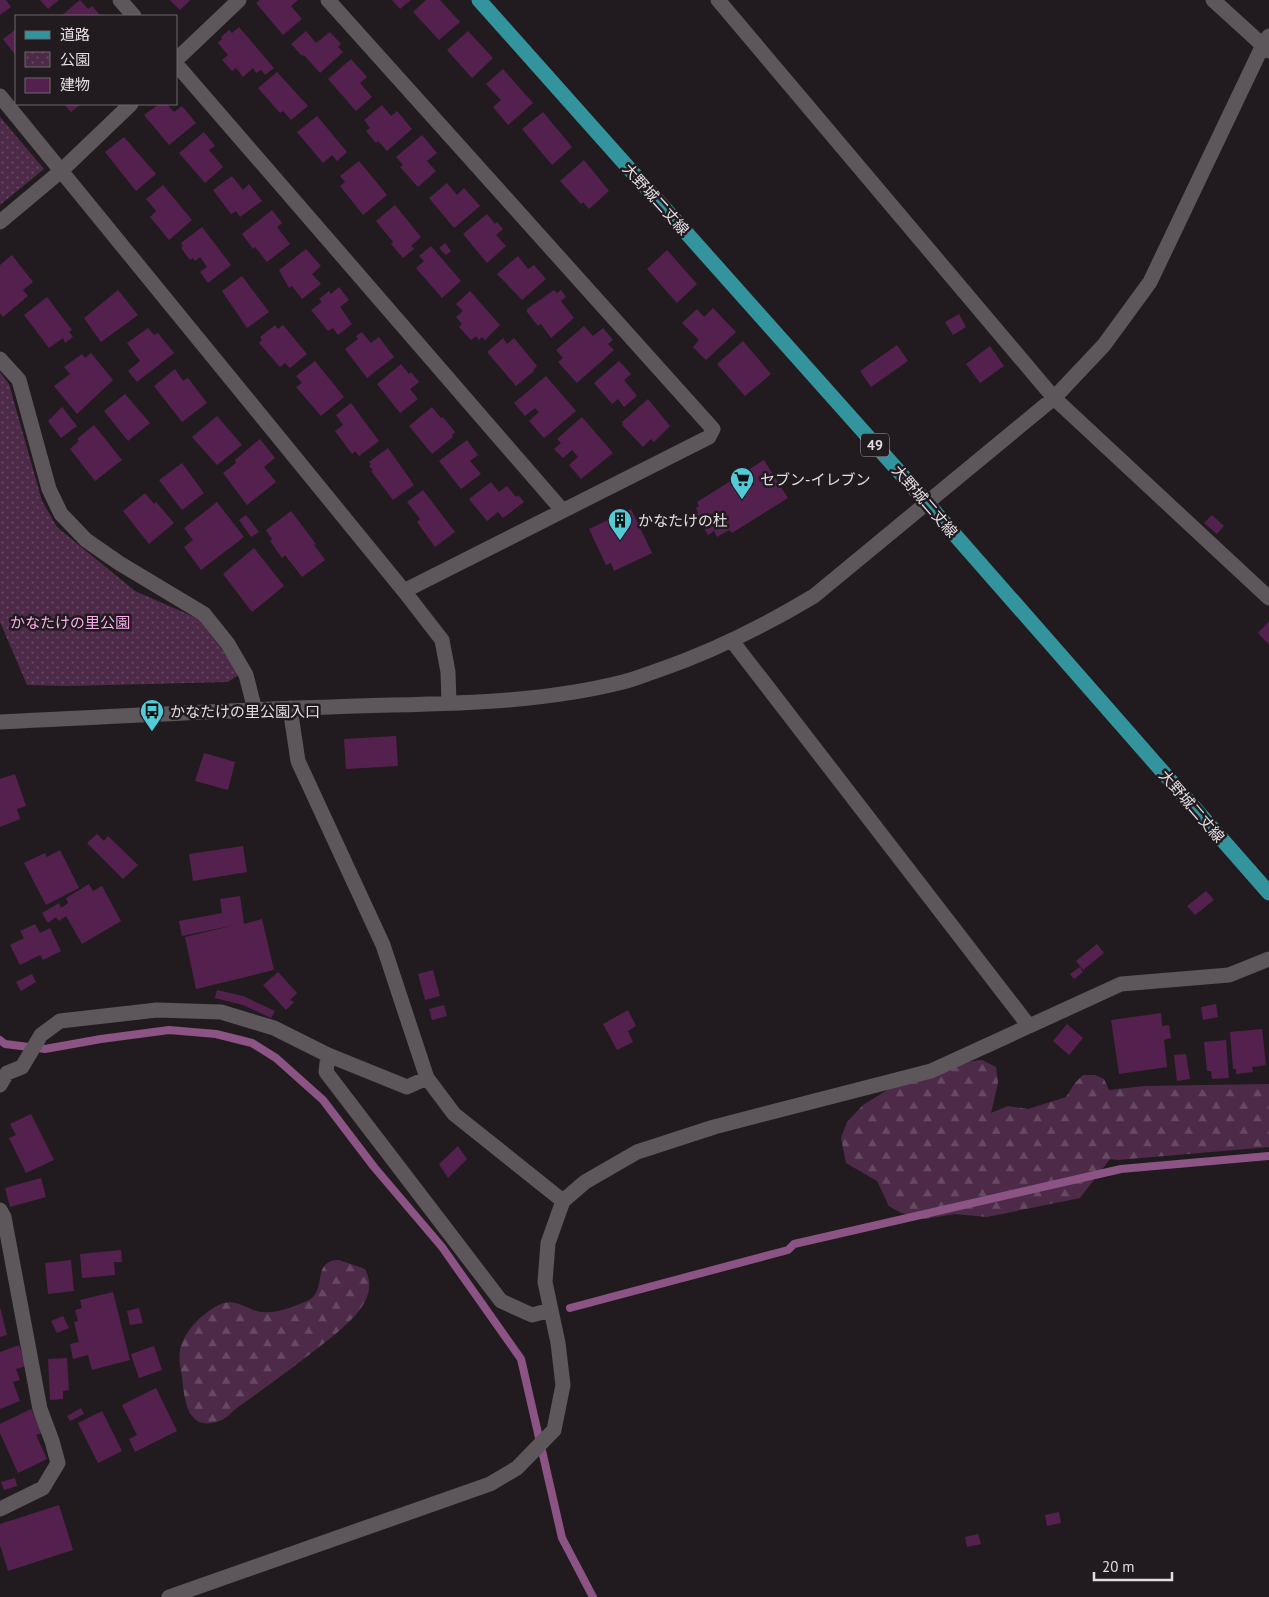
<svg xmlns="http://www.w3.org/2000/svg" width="1269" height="1597" font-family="'PT Sans','Noto Sans JP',sans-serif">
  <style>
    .forest { fill: url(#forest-firs) }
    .park { fill: url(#park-dots) }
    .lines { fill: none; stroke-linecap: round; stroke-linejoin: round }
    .stream { stroke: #8c5484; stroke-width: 8 }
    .building { fill: #54214e }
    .minor { stroke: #5d565b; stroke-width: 15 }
    .major { stroke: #33949e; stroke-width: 15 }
    .labels { text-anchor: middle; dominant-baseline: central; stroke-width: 5; stroke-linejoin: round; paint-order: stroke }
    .shield { fill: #211b1f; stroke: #a7a3a6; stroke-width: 1 }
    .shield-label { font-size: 14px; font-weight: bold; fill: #e1dde0 }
    .street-label { font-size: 15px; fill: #e1dde0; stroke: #211b1f }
    .poi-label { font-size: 15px; fill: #e1dde0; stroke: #211b1f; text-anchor: start }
    .park-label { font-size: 15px; fill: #fcaaef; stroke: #211b1f }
  </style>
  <defs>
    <pattern id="forest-firs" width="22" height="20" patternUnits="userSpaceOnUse" patternTransform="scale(1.25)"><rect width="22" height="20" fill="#4d2b48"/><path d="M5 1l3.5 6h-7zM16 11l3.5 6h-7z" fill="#664962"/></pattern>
    <pattern id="park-dots" width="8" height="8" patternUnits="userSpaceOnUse" patternTransform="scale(1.25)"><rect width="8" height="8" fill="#4d2b48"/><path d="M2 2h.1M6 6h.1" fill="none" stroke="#664962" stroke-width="1.8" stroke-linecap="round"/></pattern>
  </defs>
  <rect width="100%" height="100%" fill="#211b1f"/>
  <path class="forest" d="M982,1060L996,1067L998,1083L991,1113L1008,1106L1028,1109L1066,1097L1075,1083L1083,1075H1095L1104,1079L1109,1090L1144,1086L1269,1084V1147L1118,1160L1110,1159L1080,1198L987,1217L955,1214L924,1219L901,1213L889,1206L877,1181L846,1163L841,1138L847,1122L863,1105L925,1067Z
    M339,1260L365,1269C380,1297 352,1320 332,1337C303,1360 272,1383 241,1405C232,1411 227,1419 216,1422C186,1431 184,1396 182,1376C180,1366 178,1356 181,1346C187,1329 200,1316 215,1307C235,1295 243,1309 261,1312C277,1314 291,1307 305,1302C330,1292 309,1261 339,1260Z"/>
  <path class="park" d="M0,117L44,169L0,205Z
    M0,372L9,384L42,501L57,527L135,591L199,619L236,668L237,676L228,682L68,686L27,685L0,622Z"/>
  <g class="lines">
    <path class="stream" d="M0,1040L5,1044L45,1049L101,1039L169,1030L216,1034L252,1043L276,1058L323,1100L374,1167L442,1247L521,1359L562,1538L593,1597
      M570,1308L788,1250L794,1244L1121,1169L1269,1156"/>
  </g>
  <path class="building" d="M0,0H6L11,7L0,15Z
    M40,0H59L48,9Z
    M80,0L88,9L92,6L101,16H61Z
    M170,0H190L180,10Z
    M260,0H298L291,6L302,19L283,35L256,3Z
    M392,0H411L400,9Z
    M426,0H440L460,22L439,40L413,12Z
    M239,27L274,68L265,75L261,70L256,73L253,68L243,77L236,68L232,71L222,60L228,55L218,43L222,39L221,37L229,30L232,33Z
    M16,29V56L3,39Z
    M306,31L316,43L330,32L341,44L338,47L343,52L320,73L304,55L302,56L291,44Z
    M468,31L493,58L472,78L447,50Z
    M351,59L367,77L360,83L372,97L356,111L328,79Z
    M503,69L533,103L508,125L493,107L501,100L486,84Z
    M277,72L308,106L291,120L283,111L280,113L258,88Z
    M64,104H81L71,112Z
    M159,104H167L174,112L182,106L196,123L169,145L144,115Z
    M382,105L391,116L397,111L412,129L387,151L378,141L376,143L366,131L370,128L364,120Z
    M543,112L572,147L552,165L522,129Z
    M317,116L347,152L337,161L332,155L323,163L297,132Z
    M204,132L215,146L209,150L223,167L205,183L179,153Z
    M422,135L437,153L427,161L436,171L418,187L400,167L403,165L396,157Z
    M124,137L156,174L136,191L105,152Z
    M584,160L609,191L589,209L583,202L581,204L560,181Z
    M359,161L387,195L363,215L340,186L345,182L340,176Z
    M232,176L243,190L249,184L262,201L240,217L236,211L231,214L213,190Z
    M447,183L457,195L464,188L480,206L454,228L429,198Z
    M163,185L192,220L169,240L150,217L156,211L146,199Z
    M395,205L421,237L411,246L414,249L403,258L391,244L393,242L376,221Z
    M272,210L282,223L277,227L290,244L267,262L255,247L253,249L242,234Z
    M487,214L495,224L497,222L503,229L496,235L506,246L487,263L463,234Z
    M202,227L231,265L208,283L200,272L207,267L200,257L195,261L193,258L190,260L181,248L183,246L181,243Z
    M445,243L451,251L446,255L439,248Z
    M431,246L461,281L442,298L416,268L424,261L419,256Z
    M306,249L321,266L312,274L321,284L302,299L292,286L289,288L279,270Z
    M667,250L697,284L677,303L647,269Z
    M12,255L33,282L23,290L28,296L3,317L0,313V265Z
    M518,256L528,269L534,265L546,279L522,300L497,274Z
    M242,276L269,312L247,328L222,291Z
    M339,287L349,300L340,307L352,324L338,335L333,328L328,331L311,310L322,302L319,299L329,291L331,294Z
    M118,290L138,315L101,342L84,318Z
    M554,290L557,293L561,290L566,297L561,301L574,318L551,338L541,324L538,326L527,312V309Z
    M470,291L500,325L485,340L482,337L479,340L476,336L471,340L459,327L462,324L456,317L463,311L456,304Z
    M47,297L72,330L69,332L73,337L65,343L63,338L49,348L24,315Z
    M713,308L736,332L706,360L693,347L699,340L682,323L697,309L704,317Z
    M959,314L966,327L953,335L945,322Z
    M275,325L278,329L283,325L307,354L290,368L285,363L280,367L259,343L262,340L260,337Z
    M584,326L593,336L603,328L613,340L608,344L614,350L577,383L558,362L563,358L556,350Z
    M148,328L154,335L158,333L174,353L137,382L128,371L140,361L127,343Z
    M362,332L371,343L379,337L394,357L367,378L345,349L358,339L356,336Z
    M503,338L507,344L514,338L537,366L533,370L534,371L516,386L487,352Z
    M743,341L771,374L745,396L717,364Z
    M897,345L908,361L871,387L860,371Z
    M990,346L1004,366L980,383L966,364Z
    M91,353L113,380L77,414L54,386L70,374L64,367L82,354L85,358Z
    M315,361L344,397L321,416L296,387L302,383L296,376Z
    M619,361L631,374L624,380L637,396L624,407L618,399L612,404L594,383Z
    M401,364L409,374L411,372L419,382L410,389L418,399L400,413L377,384Z
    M175,369L183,381L188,378L207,403L182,422L154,386Z
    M546,376L576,411L544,438L529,421L539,412L535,408L525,416L514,403Z
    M125,394L150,423L128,441L104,411Z
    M648,399L670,426L654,442L651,439L643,447L622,425L623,424L622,422Z
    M351,403L379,441L359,456L355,451L352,454L335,431L343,425L336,415Z
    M62,407L77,426L61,438L48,421Z
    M432,407L441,418L443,417L455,432L452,435L453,437L432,454L409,426Z
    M217,416L242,445L217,465L192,437Z
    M582,417L613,453L581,479L569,465L578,457L572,450L563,458L554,449L561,443L557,439Z
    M94,425L122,460L95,481L70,449L79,441L77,439Z
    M260,439L275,458L264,467L276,482L247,505L223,473L236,463L235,460Z
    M467,440L478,455L470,461L481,474L461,489L439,461Z
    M388,448L414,485L393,500L371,471L373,470L369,466L371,464L369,462Z
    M764,460L788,498L732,533L729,530L717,537L714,531L708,535L696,514L698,513L696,508L699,506L697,502Z
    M182,463L204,493L182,510L159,480Z
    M491,482L499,492L507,486L516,497L518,495L524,502L503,518L498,512L487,521L469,499Z
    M423,490L455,532L435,547L417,522L420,519L407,502Z
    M145,493L154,504L156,502L174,523L149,544L123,511Z
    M217,502L244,537L201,570L184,547L193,540L184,528Z
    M631,509L652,553L614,571L611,563L606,565L589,529Z
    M291,511L316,544L314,545L325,560L302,577L285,555L282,558L270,541L272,539L266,530Z
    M246,515L259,532L251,537L239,520Z
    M1212,515L1224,526L1217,534L1204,523Z
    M254,548L284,586L252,612L223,574Z
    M1269,621V645L1258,633Z
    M396,736L398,766L346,769L344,739Z
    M204,753L235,762L228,790L195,781Z
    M15,774L26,806L17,809L20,819L0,827V779Z
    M97,834L104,841L108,836L138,865L123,879L87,843Z
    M243,846L247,872L193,881L189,854Z
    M60,850L79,888L46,905L24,863L45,853L47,857Z
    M89,884L93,891L102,886L121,921L82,944L66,916L59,921L56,917L48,923L42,913L59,903L61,908L68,903L66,898Z
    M1206,891L1214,900L1195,915L1187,906Z
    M240,896L244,924L262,919L274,970L196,989L185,937L235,925L182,936L179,921L222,913L220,899Z
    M35,924L40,933L50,928L61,951L43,960L40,955L20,965L10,945L24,938L20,931Z
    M1097,944L1104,953L1083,970L1076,961Z
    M1080,967L1083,972L1074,979L1070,974Z
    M433,970L440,996L425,1000L418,974Z
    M278,972L297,993L290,1000L294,1002L286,1010L263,985Z
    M32,974L36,982L21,991L16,982Z
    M217,990L243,996L275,1011L271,1018L243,1005L215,998Z
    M1216,1004L1218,1017L1203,1020L1201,1007Z
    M444,1005L447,1016L432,1020L429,1009Z
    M628,1010L636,1026L628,1031L633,1042L617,1050L603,1024Z
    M1161,1013L1162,1026L1169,1025L1171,1038L1164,1040L1167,1067L1119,1074L1111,1020Z
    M1067,1024L1083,1038L1069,1055L1053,1041Z
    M1262,1029L1266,1065L1252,1067L1253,1072L1236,1074V1069H1233L1230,1032Z
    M1226,1040L1229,1078L1212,1079L1211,1071H1207L1204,1042Z
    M1186,1054L1190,1079L1177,1081L1174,1055Z
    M31,1114L54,1160L26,1173L9,1138L16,1135L10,1124Z
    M458,1146L467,1159L448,1178L439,1164Z
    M41,1178L46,1197L10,1207L5,1188Z
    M121,1250L122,1262H114L115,1275L82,1278L80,1254Z
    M71,1260L74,1291L48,1294L45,1263Z
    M113,1292L130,1360L92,1370L88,1355L73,1359L70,1344L79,1342L74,1322L78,1321L75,1310L82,1308L80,1300Z
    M0,1307L7,1335L0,1337Z
    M139,1308L143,1323L130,1325L127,1311Z
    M63,1316L69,1328L57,1333L51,1321Z
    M19,1345L26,1366L16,1369L20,1380L13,1382L20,1401L0,1409V1352Z
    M154,1346L162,1370L139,1378L131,1354Z
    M67,1358L69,1390L63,1391V1399L50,1400L48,1359Z
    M156,1388L177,1431L135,1452L129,1439L137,1435L122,1405Z
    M81,1408L84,1414L70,1421L67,1416Z
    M31,1409L42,1433L36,1435L47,1459L18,1473L0,1433V1424Z
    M102,1411L122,1451L98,1463L78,1423Z
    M15,1478L17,1486L4,1490L1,1482Z
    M59,1505L73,1550L8,1571L0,1545V1524Z
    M1059,1512L1061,1523L1047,1526L1045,1515Z
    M978,1534L981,1544L967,1547L965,1537Z"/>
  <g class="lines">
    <path class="minor" d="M120,0L134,16
      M718,0L1054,398L1269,598
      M1213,0L1269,51
      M176,60L239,0
      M176,64L562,510
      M0,96L404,591L709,437L713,429L328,0
      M0,222L61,171L131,104
      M0,359L19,380L49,489L61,514L86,540L119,563L204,614L228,644L246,675L255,710
      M404,591L442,640L448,672L449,703
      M732,641L1029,1026
      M290,708L298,761L383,945L427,1078L454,1114L563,1201
      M0,722C110,717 221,710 331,707C428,703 528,706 623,682C635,679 647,674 659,670C714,651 764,626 814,596L1054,398L1104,345L1150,282L1263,45L1269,36
      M328,1055L326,1072L501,1301L532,1315L551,1310
      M0,1085L7,1073L22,1067L41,1035L60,1021L157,1010L221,1012L274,1028L328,1055L407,1087L427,1078
      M0,1210L4,1217L40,1409L52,1441L58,1463L43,1488L0,1509
      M169,1597L490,1484L517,1468L554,1430L563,1385L558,1343L545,1282L548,1243L563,1201L585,1182L637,1152L714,1127L931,1071L1121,984L1229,975L1269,959"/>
    <path class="major" d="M479,0L927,503L1269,893"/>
  </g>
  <defs>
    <g id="supermarket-pin" transform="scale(1.25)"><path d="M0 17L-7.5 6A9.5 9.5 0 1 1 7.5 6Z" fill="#52cbd7" stroke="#211b1f"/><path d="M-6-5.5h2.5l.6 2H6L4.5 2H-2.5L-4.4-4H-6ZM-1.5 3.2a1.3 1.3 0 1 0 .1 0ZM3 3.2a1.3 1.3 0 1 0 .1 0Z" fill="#111"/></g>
    <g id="building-pin" transform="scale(1.25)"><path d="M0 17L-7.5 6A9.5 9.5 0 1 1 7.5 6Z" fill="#52cbd7" stroke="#211b1f"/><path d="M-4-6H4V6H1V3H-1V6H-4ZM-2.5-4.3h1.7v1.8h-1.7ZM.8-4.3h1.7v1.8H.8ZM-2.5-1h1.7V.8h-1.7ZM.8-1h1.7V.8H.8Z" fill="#111"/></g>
    <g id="bus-pin" transform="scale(1.25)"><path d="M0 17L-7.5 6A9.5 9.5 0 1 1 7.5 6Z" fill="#52cbd7" stroke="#211b1f"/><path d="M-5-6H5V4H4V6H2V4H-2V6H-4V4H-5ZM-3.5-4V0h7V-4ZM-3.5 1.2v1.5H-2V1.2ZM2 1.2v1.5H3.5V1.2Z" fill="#111"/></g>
  </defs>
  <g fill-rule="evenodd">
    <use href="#supermarket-pin" x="742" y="479"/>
    <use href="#building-pin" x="620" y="520"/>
    <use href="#bus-pin" x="152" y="711"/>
  </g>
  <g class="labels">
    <rect class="shield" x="861" y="433.5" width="28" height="23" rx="4"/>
    <g class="shield-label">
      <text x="875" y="445">49</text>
    </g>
    <g class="street-label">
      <text transform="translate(656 199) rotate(48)">大野城二丈線</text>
      <text transform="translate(925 501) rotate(49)">大野城二丈線</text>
      <text transform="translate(1192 806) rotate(49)">大野城二丈線</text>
    </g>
    <g class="poi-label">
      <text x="760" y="479">セブン-イレブン</text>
      <text x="638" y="520">かなたけの杜</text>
      <text x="170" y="711">かなたけの里公園入口</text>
    </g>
    <g class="park-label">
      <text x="70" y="622">かなたけの里公園</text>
    </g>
  </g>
  <rect x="15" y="15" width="162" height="90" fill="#211b1f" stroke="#6e696c"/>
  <rect x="25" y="31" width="25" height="8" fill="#33949e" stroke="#6e696c"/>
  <text x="60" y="40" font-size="15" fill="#e1dde0">道路</text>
  <rect x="25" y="52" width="25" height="15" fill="url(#park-dots)" stroke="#6e696c"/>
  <text x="60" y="65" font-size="15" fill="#e1dde0">公園</text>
  <rect x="25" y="78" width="25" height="15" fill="#54214e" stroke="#6e696c"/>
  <text x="60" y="90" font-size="15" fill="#e1dde0">建物</text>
  <path d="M1094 1572v8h78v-8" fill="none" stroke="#e1dde0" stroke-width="2.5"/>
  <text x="1102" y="1572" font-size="15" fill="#e1dde0" stroke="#211b1f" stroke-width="4" paint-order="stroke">20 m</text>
</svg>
